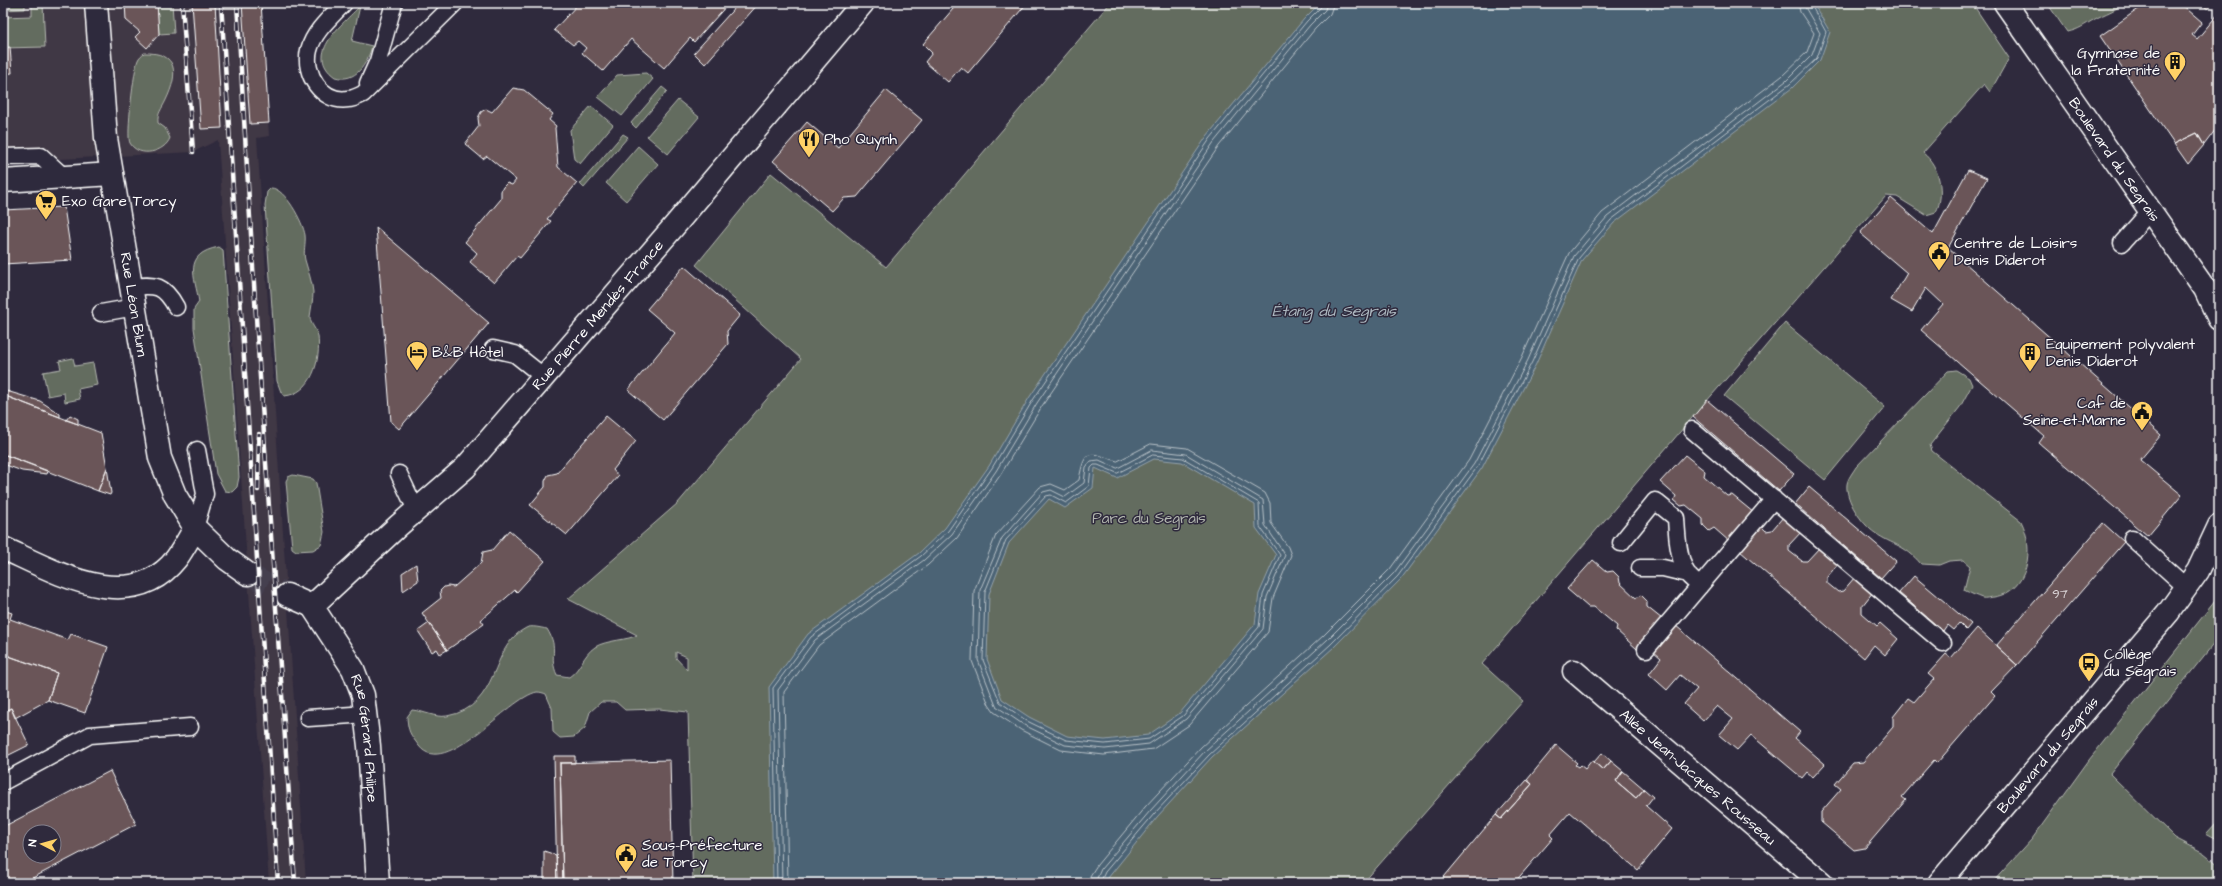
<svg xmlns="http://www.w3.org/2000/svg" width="2222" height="886" font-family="'Architects Daughter',sans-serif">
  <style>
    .built { fill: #413745 }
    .green { fill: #646c5f; stroke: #b2b6af; fill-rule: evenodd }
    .water { fill: #4c6475; stroke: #94a2ac; fill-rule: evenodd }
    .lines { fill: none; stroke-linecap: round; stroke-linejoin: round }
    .shore { stroke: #b7c1c8; stroke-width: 1 }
    .building { fill: #6a5559; stroke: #fff; fill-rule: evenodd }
    .secondary-tunnel { stroke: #443f50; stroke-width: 22; stroke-dasharray: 22 11; stroke-linecap: butt }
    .lane-casing { stroke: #fff; stroke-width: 19 }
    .street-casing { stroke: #fff; stroke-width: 25 }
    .secondary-casing { stroke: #fff; stroke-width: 25 }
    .lane { stroke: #2f2a3d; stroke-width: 16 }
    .street { stroke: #2f2a3d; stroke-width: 22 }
    .secondary { stroke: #2f2a3d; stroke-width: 22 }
    .rail-casing { stroke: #fff; stroke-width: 4.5 }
    .rail { stroke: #2f2a3d; stroke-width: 3; stroke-dasharray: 9; stroke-linecap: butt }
    .labels { text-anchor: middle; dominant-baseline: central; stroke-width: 3; stroke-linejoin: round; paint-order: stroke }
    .number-label { font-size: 13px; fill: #dad4d6 }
    .poi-label { font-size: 15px; fill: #fff; stroke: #2f2a3d; text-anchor: start }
    .street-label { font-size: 15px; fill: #fff; stroke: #2f2a3d }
    .park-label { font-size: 15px; fill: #b2b6af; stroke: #2f2a3d }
    .water-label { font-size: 16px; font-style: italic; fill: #aeb9c1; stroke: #2f2a3d }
  </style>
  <rect width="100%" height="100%" fill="#2f2a3d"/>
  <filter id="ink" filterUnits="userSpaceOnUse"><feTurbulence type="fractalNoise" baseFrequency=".025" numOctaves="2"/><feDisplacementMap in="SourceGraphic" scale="8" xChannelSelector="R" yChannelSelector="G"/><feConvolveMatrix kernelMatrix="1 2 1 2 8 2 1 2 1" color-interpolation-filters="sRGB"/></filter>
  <g filter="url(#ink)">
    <path class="built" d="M3,3H261L269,136L257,138L306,883H269L218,140L193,152L3,162Z"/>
    <path class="green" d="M3,3H25V9L3,10Z
      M32,3H43L45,47L3,48V17L32,16Z
      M157,3H172L174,33L159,34Z
      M1110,3H1972L2009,58L1990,92L1984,84L1923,153C1940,166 1945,194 1936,212L1926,215L1897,197L1886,196L1691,419L1482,664L1523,701L1363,883H693L688,712L659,709L625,710L616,702H601L590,712L585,728L574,737L560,738L553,732L552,708L546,694C544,693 540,692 537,692C509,697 445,780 419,746C410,734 408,732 407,717L412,710C424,711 435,718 447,716C502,706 488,647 526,628C531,625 541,628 547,629C560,650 548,655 557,675L569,677C581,669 583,655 595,647C606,640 630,640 637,635L568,599L678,503L801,359L696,265L771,173L886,267ZM676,652L687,657V670L676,658Z
      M2047,3H2125C2114,11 2106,13 2095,19C2084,25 2079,30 2067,32Z
      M360,6L352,41L372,46C367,64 356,83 335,77C303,54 343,24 360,6Z
      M144,53C178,52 179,73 166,100C162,109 157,113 158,123L165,128L170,138C165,152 139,159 130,143C126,137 134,68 138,60C139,57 142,55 144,53Z
      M646,73L653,79L622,116L598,97L617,75Z
      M662,87L667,91L636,128L631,123Z
      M678,100L699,117L668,154L647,136Z
      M591,106L613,125L580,164L574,159L570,130Z
      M623,134L628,137L584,188L580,184Z
      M638,146L658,164L626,201L606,183Z
      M271,188C285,188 303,222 305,235C306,243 303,252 305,260C308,271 312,281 313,292C313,301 311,309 310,317C310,324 317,330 318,336C321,360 312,394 284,396L281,392L277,381L265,205L267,192Z
      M219,247L223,250L239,477L237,487L232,492L225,491L216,474L194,328V309L199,302C195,277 182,254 219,247Z
      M1785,323L1885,407L1825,480L1724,396Z
      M73,358L75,366L93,363L97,385L78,389L80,399L65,402L64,393L48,396L43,372L61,369L59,361Z
      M1956,370L1969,378L1972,385L1960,407L1930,445L1932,451L2021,521C2035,548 2029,592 1994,597C1990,597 1985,599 1982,598C1976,596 1970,593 1964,590L1970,566L1963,560L1949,561L1939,565L1921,564C1904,544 1894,546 1875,533C1862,524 1845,500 1847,484C1848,478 1853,472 1856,467L1948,371Z
      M293,475L313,479L316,483L324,532L321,545L313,550L296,551L292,548L286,481L288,477Z
      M2219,596V637L2110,774L2175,838L2204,853L2219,865V883H1992L2032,839L2089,760Z
      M2219,820V841L2206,834Z"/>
    <path class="water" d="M1320,3H1813L1830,32L1820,60L1792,88L1614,223L1582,260L1536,364L1482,468L1401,579L1334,647L1212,757L1157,817L1104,883H773L769,687L808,634L919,553L945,528L989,466L1029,398L1207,136L1304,19ZM1154,459L1182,462L1255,505L1256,528L1276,555L1259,594L1255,624L1180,713L1148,735L1105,740L1067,736L1029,717L1002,699L987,659L989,594L1009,543L1049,499L1065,508L1093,488L1095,468L1117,478Z"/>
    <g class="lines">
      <path class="shore" d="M1151,444L1187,448L1265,493L1270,503L1271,523L1288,547L1291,555L1273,598L1268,632L1189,725L1153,749L1104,755L1061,750L1021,730L994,712L989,705L972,661L974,591L996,535L1040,487L1051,484L1065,490L1079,480C1085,447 1089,452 1117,461Z
        M1152,450L1186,454L1263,500L1265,525L1285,555L1267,597L1263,629L1186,719L1149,744L1105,749L1065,745L1024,725L996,706L978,660L980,590L1002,538L1043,492L1051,490L1065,497L1084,483L1086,467L1091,461L1099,460L1117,468Z
        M1153,455L1183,458L1259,503L1260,527L1280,555L1263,595L1259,627L1183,716L1149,739L1105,744L1066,740L1027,721L1000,702L983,660L985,592L1006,540L1046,496L1051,495L1066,503L1089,486L1091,468L1094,465H1098L1117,473Z
        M777,883L773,688L811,637L921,556L948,531L992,468L1033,400L1210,139L1307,21L1321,7L1322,3
        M782,883L778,690L815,640L924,560L952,534L996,471L1037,403L1214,142L1310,25L1325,10L1327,3
        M788,883L784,692L819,645L928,565L957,538L1001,474L1042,406L1219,146L1315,29L1330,14L1334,3
        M1089,883L1090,876L1097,865L1145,807L1201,747L1323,636L1390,569L1469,460L1522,357L1569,253L1602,213L1782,76L1807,52L1814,33L1800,12L1798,3
        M1095,883L1101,869L1150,811L1205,751L1327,640L1394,573L1474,464L1528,360L1574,256L1607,217L1786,81L1812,55L1820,33L1806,9L1805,3
        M1100,883L1105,872L1154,814L1209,755L1331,644L1398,576L1478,466L1532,362L1579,258L1611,220L1790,84L1817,58L1826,32L1810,3"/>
    </g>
    <path class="building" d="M125,3H157L159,34L147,48L135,37L140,32L126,20Z
      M192,3H215L222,128L201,129Z
      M242,3H261L269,123L250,124Z
      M579,3H729L694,42L690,38L664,68L631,39L603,71L582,53L586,48L578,41L573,45L554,30Z
      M739,3H759L705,64L694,53Z
      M951,3H1027L968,73L961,67L948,82L925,62L932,53L923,44L953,9Z
      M2147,3H2180L2202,22L2192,35L2197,39L2219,13V125L2204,145L2197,133L2174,144L2100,36Z
      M2199,3H2212L2208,9Z
      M10,47L12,73L3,74V48Z
      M513,88L524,90L553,114L549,120L556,126L555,128L558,167L577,183L547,219L551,221L520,258L517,256L494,283L470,262L477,253L465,242L501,199V191L503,187L507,183L512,185L516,180L487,156L483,159L465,144L479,126L478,118L481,112L486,109L492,112Z
      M886,90L922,120L857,197L844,198L832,211L773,161L807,122L838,148Z
      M2197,133L2204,145L2188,164L2174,144Z
      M1968,170L1987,178L1948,248L2161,435L2140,460L2182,495L2148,536L2039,443L2044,436L1921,330L1943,304L1926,288L1912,312L1891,300L1907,273L1860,233L1891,198L1933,234Z
      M64,207L72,260L3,264V210Z
      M376,227L489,323L399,429L391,422Z
      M684,266L740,315L727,331L728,344L663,420L628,390L675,333L647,309Z
      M3,390L40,401L60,414V417L3,395Z
      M3,395L101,433L107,468L98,491L3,454Z
      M1707,400L1794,474L1779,491L1693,417Z
      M70,415L78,419V424L66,420Z
      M606,416L636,441L613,470L618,476L567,535L530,505L545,487V481L548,475L557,473Z
      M3,454L48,471L47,474L22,471L3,464Z
      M1685,455L1705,471L1704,476L1727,496L1732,495L1754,513L1730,542L1714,528L1709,531L1703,525V519L1686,505L1681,506L1674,500L1676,496L1660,482Z
      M107,468L111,493L110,495L98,491Z
      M1809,487L1896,561L1881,578L1795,504Z
      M1784,516L1802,531L1789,545V551L1802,561H1807L1820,547L1839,563L1827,577V583L1838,592L1843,591L1855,577L1873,592L1862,606V613L1877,626L1880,623L1898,639L1885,655L1874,645L1864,658L1740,551L1761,526L1766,531L1772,530Z
      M2103,523L2124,542L2017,665L1996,646Z
      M509,530L545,561L517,592L515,590L481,620L484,624L447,650L422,613L441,598L440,591L444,587L448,586L454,587L481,563L483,552L492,550Z
      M1593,560L1607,572L1613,571L1619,577L1620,583L1636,598L1641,595L1647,601V607L1662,619L1637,649L1616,630L1617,626L1594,607H1588L1567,589Z
      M416,564L418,581L403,591L402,573Z
      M1914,576L1971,624L1966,630L1959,623L1953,630L1947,625L1943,631L1899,593Z
      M3,610L12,613L10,619L68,640L71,634L108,647L85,713L48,700L57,673L3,654Z
      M429,623L447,650L440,654L437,649L432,652L418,631Z
      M1675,625L1800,732L1795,738L1825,764L1813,777L1807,772L1802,778L1751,735L1737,750L1719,735L1733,719L1717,706L1703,721L1684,704L1697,689L1680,675L1667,690L1649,674L1661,658L1653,651Z
      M1977,628L2017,665L1991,692L1995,696L1937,763L1934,760L1902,797L1906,800L1865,848L1854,850L1821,822V812L1841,789L1835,784L1853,763L1863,762L1893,727V717L1908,698L1914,702L1934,679L1928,674L1946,654L1951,658Z
      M3,654L57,673L48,700L15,718L11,708L3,712Z
      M11,708L29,745L3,758V712Z
      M1556,745L1577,763L1575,765L1578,767L1580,765L1585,769L1592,760L1603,770L1611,761L1623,771L1616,781L1636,798L1644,789L1653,797L1646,806L1672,829L1638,870L1570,812L1550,835L1553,838L1514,883H1439L1496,815L1501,819L1532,784L1527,780Z
      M1602,753L1611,761L1603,770L1594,762Z
      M554,756H575V763H560L563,883H557Z
      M670,760L673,883H563L560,763Z
      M110,771L136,824L23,883H9L3,870V827ZM30,832H54V856H30Z
      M1623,771L1644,789L1636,798L1616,781Z
      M1527,780L1532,784L1501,819L1496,815Z
      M544,851L556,855L557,883H544Z
      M118,877L121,883H105Z"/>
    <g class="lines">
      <path class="secondary-tunnel" d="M248,574L287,595"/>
      <g class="lane-casing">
        <path id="lane" d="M344,3C331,17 314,31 309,50C303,74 322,103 348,99C353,99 359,96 363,94L455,3
          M368,83L378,61L394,3
          M3,157L41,156L64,177
          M2122,243L2150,211
          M132,287C156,284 164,285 176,307
          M101,313L135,307
          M493,349L515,354L544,377
          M1692,430L1943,643
          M399,474L416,510
          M195,528L205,494L197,450
          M2132,538L2186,587
          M1621,543L1655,501L1676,518C1677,535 1678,560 1688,575C1691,579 1696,582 1700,586
          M1640,568H1663L1688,574
          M1646,649L1774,499
          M308,718L367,714
          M3,782L90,735L190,727"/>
      </g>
      <g class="street-casing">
        <g id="street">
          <path id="s1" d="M96,3L106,138L160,458L175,495L195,528"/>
          <path d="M3,181L112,174"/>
          <path id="s2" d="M312,606L353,669L363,695L369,746L378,883"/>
          <path id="s3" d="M1574,671L1822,883"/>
        </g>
      </g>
      <g class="secondary-casing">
        <g id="secondary">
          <path id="s4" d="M2005,3L2205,289L2219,319"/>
          <path d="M3,548C54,571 130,617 176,559C183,550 189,538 195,528L227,559L248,574"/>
          <path id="s5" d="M287,595L312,606L398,526L465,468L676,224L863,3"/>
          <path id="s6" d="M1939,883L2168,613L2198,571L2219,526"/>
        </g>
      </g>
      <use href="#lane" class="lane"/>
      <use href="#street" class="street"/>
      <use href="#secondary" class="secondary"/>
      <g class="rail-casing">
        <path id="rail" d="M182,3L193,152
          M221,3L278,883
          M237,3L257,333L295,883
          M258,490L259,434"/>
      </g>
      <use href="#rail" class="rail"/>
    </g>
  </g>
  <defs>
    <g id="building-pin" transform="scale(1.15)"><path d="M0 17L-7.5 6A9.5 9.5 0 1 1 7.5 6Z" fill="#ffd166" stroke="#2f2a3d"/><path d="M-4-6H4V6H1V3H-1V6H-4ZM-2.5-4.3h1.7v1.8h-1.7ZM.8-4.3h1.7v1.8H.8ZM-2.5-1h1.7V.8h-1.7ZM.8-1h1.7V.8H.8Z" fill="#111"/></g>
    <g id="restaurant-pin" transform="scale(1.15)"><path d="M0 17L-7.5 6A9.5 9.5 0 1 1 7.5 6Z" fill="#ffd166" stroke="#2f2a3d"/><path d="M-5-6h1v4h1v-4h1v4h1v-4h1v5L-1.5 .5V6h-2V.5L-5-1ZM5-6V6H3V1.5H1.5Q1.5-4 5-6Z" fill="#111"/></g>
    <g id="supermarket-pin" transform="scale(1.15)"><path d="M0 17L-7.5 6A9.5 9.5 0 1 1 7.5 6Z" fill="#ffd166" stroke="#2f2a3d"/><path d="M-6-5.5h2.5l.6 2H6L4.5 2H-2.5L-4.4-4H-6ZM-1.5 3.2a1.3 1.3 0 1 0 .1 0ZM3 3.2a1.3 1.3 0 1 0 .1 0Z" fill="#111"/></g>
    <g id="civic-pin" transform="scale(1.15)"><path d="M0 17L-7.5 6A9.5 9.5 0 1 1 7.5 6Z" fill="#ffd166" stroke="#2f2a3d"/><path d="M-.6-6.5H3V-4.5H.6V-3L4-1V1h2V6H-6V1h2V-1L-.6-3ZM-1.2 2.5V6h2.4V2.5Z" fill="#111"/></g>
    <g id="hotel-pin" transform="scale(1.15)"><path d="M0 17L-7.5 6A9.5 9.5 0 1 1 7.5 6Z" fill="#ffd166" stroke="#2f2a3d"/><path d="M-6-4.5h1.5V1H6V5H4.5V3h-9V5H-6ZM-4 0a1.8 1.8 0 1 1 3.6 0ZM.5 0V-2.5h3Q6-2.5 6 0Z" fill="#111"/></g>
    <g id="bus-pin" transform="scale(1.15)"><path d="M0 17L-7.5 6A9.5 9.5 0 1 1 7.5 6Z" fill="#ffd166" stroke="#2f2a3d"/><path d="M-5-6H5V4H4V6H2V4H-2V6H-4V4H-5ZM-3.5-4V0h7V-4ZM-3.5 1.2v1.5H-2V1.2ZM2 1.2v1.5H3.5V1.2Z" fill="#111"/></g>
  </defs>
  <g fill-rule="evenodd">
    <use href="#building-pin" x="2175" y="62"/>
    <use href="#restaurant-pin" x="809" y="139"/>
    <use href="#supermarket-pin" x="46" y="201"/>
    <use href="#civic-pin" x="1939" y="252"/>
    <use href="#hotel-pin" x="417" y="352"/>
    <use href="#building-pin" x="2030" y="353"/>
    <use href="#civic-pin" x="2142" y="412"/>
    <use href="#bus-pin" x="2089" y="663"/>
    <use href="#civic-pin" x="626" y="854"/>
  </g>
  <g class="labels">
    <g class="number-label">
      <text x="2060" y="594">97</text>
    </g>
    <g class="poi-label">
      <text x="2160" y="53" text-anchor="end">Gymnase de<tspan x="2160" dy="17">la Fraternité</tspan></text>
      <text x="824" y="139">Pho Quynh</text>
      <text x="62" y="201">Exo Gare Torcy</text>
      <text x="1954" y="243">Centre de Loisirs<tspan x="1954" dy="17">Denis Diderot</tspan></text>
      <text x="2046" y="344">Equipement polyvalent<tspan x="2046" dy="17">Denis Diderot</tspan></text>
      <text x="432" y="352">B&amp;B Hôtel</text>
      <text x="2126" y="403" text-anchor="end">Caf de<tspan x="2126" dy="17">Seine-et-Marne</tspan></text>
      <text x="2104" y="654">Collège<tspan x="2104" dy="17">du Segrais</tspan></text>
      <text x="642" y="845">Sous-Préfecture<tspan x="642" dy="17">de Torcy</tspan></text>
    </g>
    <g class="street-label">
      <text stroke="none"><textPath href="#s4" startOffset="191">Boulevard du Segrais</textPath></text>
      <text stroke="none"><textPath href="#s1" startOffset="304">Rue Léon Blum</textPath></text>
      <text stroke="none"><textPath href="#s5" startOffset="436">Rue Pierre Mendès France</textPath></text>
      <text stroke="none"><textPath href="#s2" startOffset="146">Rue Gérard Philipe</textPath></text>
      <text stroke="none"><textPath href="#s6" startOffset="168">Boulevard du Segrais</textPath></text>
      <text stroke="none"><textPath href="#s3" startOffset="163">Allée Jean-Jacques Rousseau</textPath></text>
    </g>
    <g class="park-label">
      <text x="1149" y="518">Parc du Segrais</text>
    </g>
    <g class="water-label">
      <text x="1334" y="311">Étang du Segrais</text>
    </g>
  </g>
  <rect width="2222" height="886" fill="none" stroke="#2f2a3d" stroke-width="16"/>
  <rect x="8" y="8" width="2206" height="870" fill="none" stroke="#fff" stroke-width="1.5" filter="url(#ink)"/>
  <g transform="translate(42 844) rotate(276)"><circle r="19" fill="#2f2a3d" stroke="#827f8b"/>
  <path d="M0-3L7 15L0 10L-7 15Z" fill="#ffd166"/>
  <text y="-6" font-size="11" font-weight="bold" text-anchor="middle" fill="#ffffff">N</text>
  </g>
</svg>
